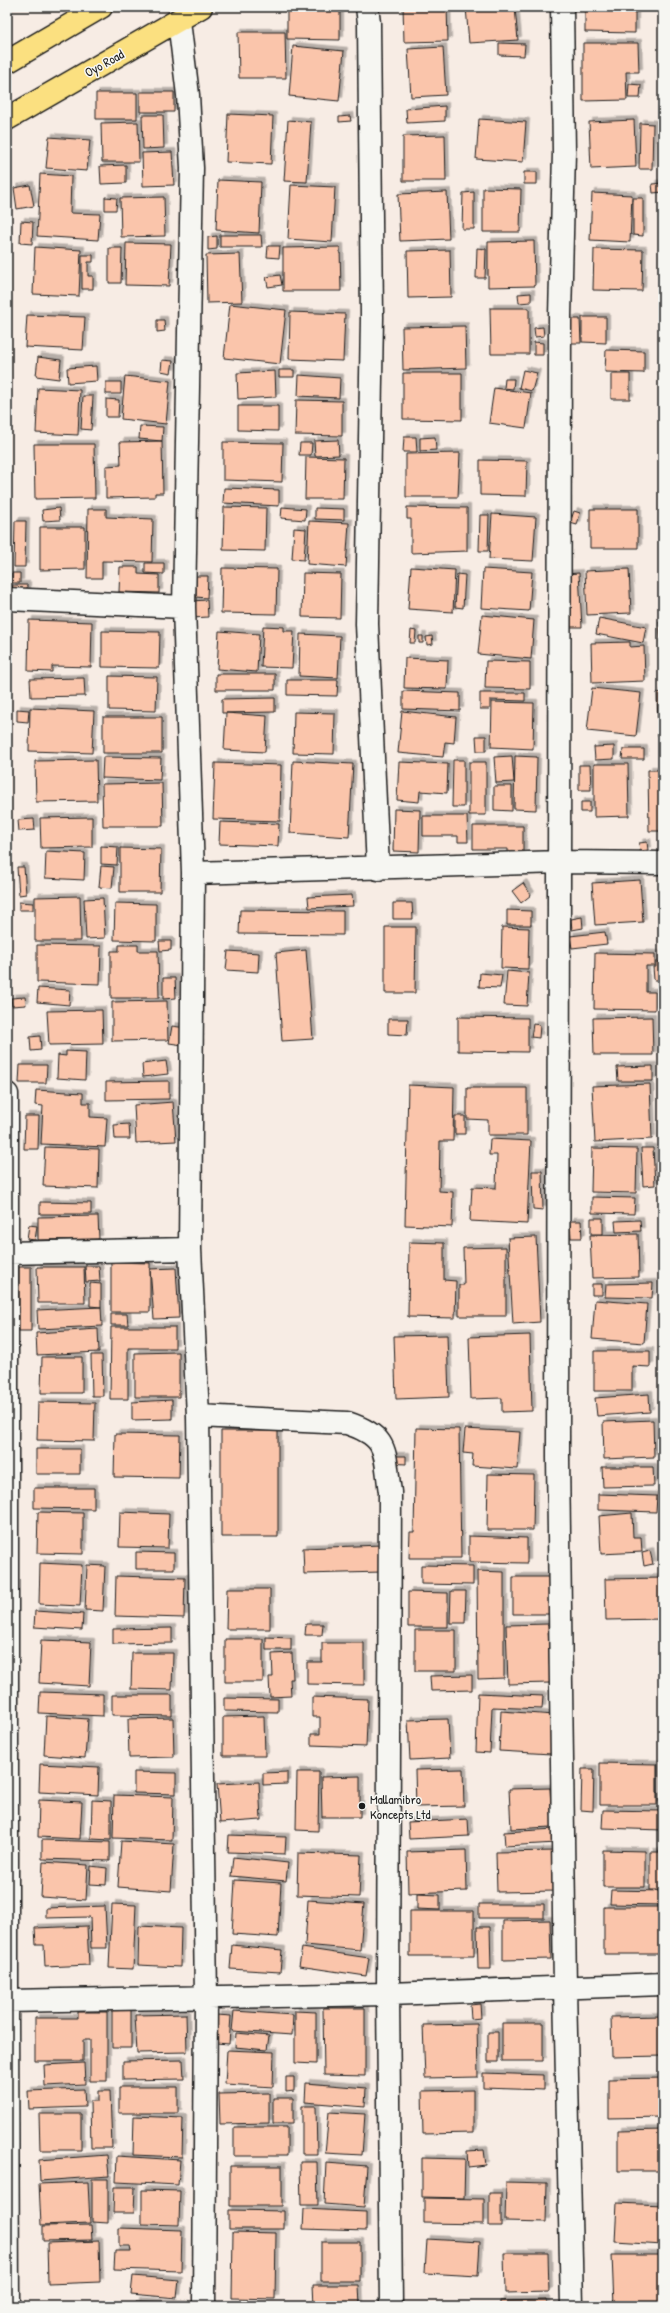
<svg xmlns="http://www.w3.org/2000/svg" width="670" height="2313" font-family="'Patrick Hand',sans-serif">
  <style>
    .building { fill: #fac5ab; stroke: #1c1c1c; filter: url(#shadow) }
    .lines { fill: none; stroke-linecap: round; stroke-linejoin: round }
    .minor-casing { stroke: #1c1c1c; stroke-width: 25 }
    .major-casing { stroke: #1c1c1c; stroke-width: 25 }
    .minor { stroke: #f6f6f2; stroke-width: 22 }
    .major { stroke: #fbe080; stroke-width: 22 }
    .poi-dot { fill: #1c1c1c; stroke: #f6f6f2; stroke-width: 1.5 }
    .labels { text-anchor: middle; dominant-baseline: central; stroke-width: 3; stroke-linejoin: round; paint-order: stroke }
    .street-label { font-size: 13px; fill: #1c1c1c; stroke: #f6f6f2 }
    .poi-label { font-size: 13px; fill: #1c1c1c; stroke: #f6f6f2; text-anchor: start }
  </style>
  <defs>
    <filter id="shadow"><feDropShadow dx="3.5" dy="-3.5" stdDeviation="0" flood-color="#0004"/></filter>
  </defs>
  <rect width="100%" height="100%" fill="#f7ece4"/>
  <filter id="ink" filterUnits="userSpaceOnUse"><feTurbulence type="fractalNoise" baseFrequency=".025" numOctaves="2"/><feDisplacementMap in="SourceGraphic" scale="8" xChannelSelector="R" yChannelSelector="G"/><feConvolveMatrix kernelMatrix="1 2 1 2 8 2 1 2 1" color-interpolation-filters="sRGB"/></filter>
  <g filter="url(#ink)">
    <path class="building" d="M287,7H340V40L287,39Z
      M383,7H398L399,8L383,9Z
      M403,7H447L448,41L404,42Z
      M466,7H515L518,40L469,43Z
      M585,7H635V33L585,32Z
      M238,32H285L286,78H239Z
      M499,43L525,44L524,56L499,55Z
      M583,43H638L639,72H626L627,100L583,101Z
      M293,46L344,51L339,101L289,96Z
      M443,47L446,95L411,97L408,49Z
      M629,84L641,85L640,98H628Z
      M140,92H174V112H140Z
      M96,93H137V119H96Z
      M445,106V121L407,123L406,109Z
      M228,114L273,116L271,164L226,162Z
      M142,115H163L164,148L143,149Z
      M350,116L351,121L339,122V117Z
      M479,119L526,122L523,162L476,159Z
      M288,120L311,122L307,182L284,181Z
      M634,120L636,167L591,169L589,122Z
      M138,122L139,162H102L101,123Z
      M640,123L653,124L652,169H639Z
      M660,127H663V164H660Z
      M445,135L446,181H403V136Z
      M49,137L90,140L87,171L46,168Z
      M172,152L174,185L143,186L142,153Z
      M126,165V183L101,184L100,166Z
      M524,172H537V184H524Z
      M40,174L71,176L70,213L100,214L98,240L37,236Z
      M218,180L261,182L259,233L216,230Z
      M663,183V192L653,193L652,184Z
      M30,185L34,206L17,209L14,188Z
      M291,185L335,187L332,242L288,239Z
      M483,188L521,189L520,232H483Z
      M447,192L449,239L400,241L398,194Z
      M474,192V229H462L463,193Z
      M592,193L632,195L630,242L590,240Z
      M105,197L117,198L116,210H105Z
      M164,197L165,236L121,237L120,198Z
      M633,198H643V236L633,235Z
      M21,221L33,222L32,244L20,243Z
      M220,235H261L262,247H220Z
      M217,236V249L208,250V237Z
      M534,241L535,286L488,287V242Z
      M126,243L171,244L169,286L125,285Z
      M268,246H280L279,258L267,257Z
      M35,247L81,250L79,296L33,294Z
      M340,247L341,291H283V248Z
      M109,248H122L121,283H109Z
      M477,248L486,249L485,278H476Z
      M594,249L643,250L642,291L593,290Z
      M450,250L451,297L408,298L407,251Z
      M240,254L242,302L207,303L206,255Z
      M82,255H93V262H88V276H93V289H82Z
      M280,275L282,285L268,287L266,277Z
      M531,293V302L519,303L518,294Z
      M230,304L286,310L280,364L224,358Z
      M490,308H529V354H491Z
      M290,312L345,314L343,361L289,359Z
      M27,315L85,317L83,350L25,347Z
      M582,317H606V343L582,342Z
      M570,319H580L581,343H571Z
      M157,320H164L165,331L157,332Z
      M465,326L466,368L403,370L402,327Z
      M543,327L544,336L535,337L534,328Z
      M534,342L543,343V355H534Z
      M606,350L644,351V373L605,372Z
      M38,357L61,360L59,379L36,376Z
      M162,360L173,361L171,373L161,371Z
      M96,366L97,381L68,383L67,368Z
      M279,370H294V377H279Z
      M523,370L537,373L532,391L519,388Z
      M275,371L276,397L238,399L237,373Z
      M403,373H462V420L403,419Z
      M611,374H630V399H611Z
      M299,375L340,378L339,398L298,396Z
      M125,376L170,381L166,424L121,419Z
      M505,379H514L513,389L504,388Z
      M106,382H121V394H106Z
      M38,388L80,390L78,435L36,433Z
      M494,388L531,393L526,428L489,423Z
      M83,396H93L91,430L81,429Z
      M106,399L119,400L118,417H106Z
      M296,400L342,401V436L295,435Z
      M238,406H278V431L238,430Z
      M140,426L163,427L162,441L139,439Z
      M404,437H416L417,452H403Z
      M435,437L436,450L420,451V438Z
      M338,440L339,455L315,456L314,441Z
      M162,441L163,493H155V497L106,498V466L121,465L120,442Z
      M223,442L283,443L282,482L223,480Z
      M300,443H312L311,455H299Z
      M34,444H94L95,498L35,499Z
      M460,453L458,497H406V454Z
      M306,457L344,458L343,499H305Z
      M480,460L527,461L526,496L480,495Z
      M224,488L279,490V506L223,503Z
      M224,507L266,508L265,551L223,550Z
      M282,507L306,509L305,520L281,518Z
      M407,507L467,508V551L411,553V519H407Z
      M59,508L60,520L43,521L42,510Z
      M315,508L344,509V520L315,519Z
      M88,509H106V517L153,519L152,562L102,561V578H87Z
      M590,509H638V548H590Z
      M574,511L580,513L577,525L570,523Z
      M492,514L536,517L533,561L489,559Z
      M480,515H489L488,551H479Z
      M15,521H26L25,567H14Z
      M309,521L349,523L346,567L307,564Z
      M40,527H85V569L40,570Z
      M294,528L306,529L304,560L292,559Z
      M145,563H164V574L145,573Z
      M120,567H138V574L159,575V593L119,592Z
      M411,567L455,570L453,612L408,609Z
      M222,568L277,569L276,614L221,613Z
      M483,569L532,572L529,611L481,608Z
      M629,569L631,613L587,615L585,571Z
      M12,573H20V583H12Z
      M303,573L341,574L340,618L302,617Z
      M579,573L582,627H567L564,574Z
      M457,574L465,575L463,608L455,607Z
      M196,576H208L207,598L196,597Z
      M661,577H663V589H660Z
      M12,585H27V595H13Z
      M207,600L208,617L192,618L191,601Z
      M482,615L534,620L531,659L478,654Z
      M599,618L646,627L643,643L596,634Z
      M29,620L92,622L91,667L52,666V672L28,671Z
      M659,621H663V661H661Z
      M263,626L284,627V631H294L292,668L261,667Z
      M411,630L416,631L415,643H410Z
      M102,631L160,632L159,668L102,667Z
      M219,631L259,634L257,672L217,669Z
      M300,634L340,636L338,678L299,676Z
      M419,636H423V643H419Z
      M432,636L433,644L427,645L426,637Z
      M630,642V647L644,646L645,681L592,683L591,643Z
      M405,658L448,660L447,689L404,688Z
      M486,661L530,662V689L485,688Z
      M216,674H275V690H216Z
      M109,676L157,677L156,711L109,710Z
      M84,678L85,696L31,697L30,679Z
      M287,680H338L337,696L287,695Z
      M592,688L641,693L636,736L587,731Z
      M403,691L460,693V711L403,709Z
      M663,692V736H658L657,693Z
      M480,693H525V701L490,700V709H480Z
      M275,698V712L222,713V699Z
      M492,702L534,703L533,749L491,747Z
      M30,708L94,711L92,753L29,751Z
      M17,709L29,710L28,722L17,721Z
      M402,711L456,717L454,743L445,742L443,757L398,753Z
      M294,712L335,713L334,754L293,753Z
      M226,713L267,716L265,752L224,750Z
      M103,717H162V753H103Z
      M476,736H486V751H477Z
      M614,746V759L595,760L594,747Z
      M623,749H644V759H622Z
      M512,756L514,782L496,783L494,757Z
      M515,756L537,757L536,810L514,809Z
      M103,757L161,758L160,780L102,778Z
      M96,760L97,801L36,802L35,761Z
      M453,760H464V807H452Z
      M293,761L353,764L349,837L290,833Z
      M399,762L448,764L447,793L420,791L419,802L397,800Z
      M469,762H486V815H469Z
      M215,763L281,765L280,821L213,819Z
      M594,764H628L629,816L594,817Z
      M579,765H590L591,790H579Z
      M648,770H663V831H649Z
      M162,783L163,826H103L102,784Z
      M494,786H512V811L494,810Z
      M581,802H590V812H581Z
      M394,809L420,810L419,852L393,851Z
      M423,816H467L468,842H458V836H423Z
      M92,817V847L41,848L40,818Z
      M34,819L35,830L19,831L18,820Z
      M220,822L279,824L278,846L219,844Z
      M473,826H523V853H508V849H473Z
      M647,842L648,850L640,851L639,843Z
      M101,846L118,847L117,865L101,864Z
      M120,848L161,849L160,892H120Z
      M46,851L85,853L84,880L45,878Z
      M101,866L114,867L112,888L99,887Z
      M17,867H24L26,894L19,895Z
      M640,880L643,922L595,925L592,883Z
      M523,883L531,895L521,903L512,891Z
      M352,895L353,906L309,908L308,897Z
      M80,896L81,941H35V897Z
      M103,898L105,938L86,939L84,899Z
      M19,902L33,903V910H19Z
      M115,903L156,904V941L114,940Z
      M393,903H412L413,919H393Z
      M240,910L343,911V935L239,934Z
      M507,910L531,911V925H507Z
      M582,917L583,928L572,930L571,919Z
      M385,927H416L415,993H385Z
      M502,927L529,928L528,969L501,968Z
      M605,932L607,944L572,948L570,936Z
      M159,941H171V950L160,951Z
      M37,945L101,946L100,984L37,982Z
      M119,945H138V951H158L159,998H111V951H119Z
      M306,950L313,1039L282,1041L276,953Z
      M228,951L259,953L258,972L226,970Z
      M595,953L655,954V966H646V992H655V1010L594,1009Z
      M656,962H663V980H654L653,967H656Z
      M507,971L529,973L527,1006L504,1005Z
      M480,973L502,975L500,988L479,987Z
      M163,978H175L176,998L163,999Z
      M38,988L70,990L69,1005L37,1002Z
      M25,997L26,1005L12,1006L11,998Z
      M167,1001L168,1040L112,1041V1002Z
      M102,1010L103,1044L49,1045L47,1011Z
      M458,1017L528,1018V1052L458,1051Z
      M652,1017L653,1055H594L593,1018Z
      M388,1019H408L407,1035L388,1034Z
      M533,1024L540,1025L539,1038L531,1037Z
      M172,1026L186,1028L183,1045L169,1043Z
      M40,1036L41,1050L31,1051L30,1037Z
      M66,1051L86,1052L85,1080L57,1078L58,1055L66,1056Z
      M166,1061L168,1074L143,1077L142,1064Z
      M20,1065H47L46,1083H19Z
      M653,1066V1081H618L617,1067Z
      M169,1081V1099L106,1100V1082Z
      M650,1084L652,1139L595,1142L592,1086Z
      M408,1085L454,1087L453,1141H440L439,1191L453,1192L452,1227L405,1225Z
      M467,1088H527V1135H488V1120L467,1119Z
      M36,1090L83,1093V1103H90V1117L107,1118L105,1147L41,1144L43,1106L35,1105Z
      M173,1102L176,1141L136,1143L134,1105Z
      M25,1116H39L38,1149H24Z
      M455,1116H465V1134H455Z
      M129,1124L130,1139H115L114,1125Z
      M490,1139L531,1141L527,1224L470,1221L472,1187L496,1188L497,1155H489Z
      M45,1147L99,1149L98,1188L43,1186Z
      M592,1148L637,1149L636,1193L591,1192Z
      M641,1148H653L655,1185L643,1186Z
      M532,1171H542L543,1210L533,1209Z
      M592,1197L635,1198L634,1214L592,1213Z
      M40,1202L91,1203V1214H40Z
      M98,1216L99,1239L38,1240V1217Z
      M591,1218H603V1234H591Z
      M640,1220L641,1231L616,1232L615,1221Z
      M570,1221H581L582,1238H571Z
      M29,1225L37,1226L35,1240L27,1239Z
      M638,1234L639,1277L592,1278L590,1235Z
      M536,1237L540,1322L513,1324L508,1238Z
      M409,1242L444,1243V1280L456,1281L455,1318L408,1317Z
      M506,1247V1316H459V1285H464L463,1248Z
      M111,1262L150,1263V1312H111Z
      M85,1266H99L100,1281L86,1282Z
      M19,1267H31V1331H19Z
      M37,1267H84L85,1303H38Z
      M176,1268L179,1318L154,1319L150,1269Z
      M90,1283L101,1284V1307L90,1306Z
      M653,1283L652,1298L605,1297L606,1284Z
      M592,1284H602V1295H592Z
      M595,1300L647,1304L644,1343L592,1339Z
      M101,1307L102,1326L38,1329L37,1310Z
      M111,1314H127L128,1325H111Z
      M111,1327H175V1348H128V1399H110Z
      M98,1329L99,1352L37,1355L36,1333Z
      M447,1335L449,1397L396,1399L394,1336Z
      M530,1335L532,1411L502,1412V1398L471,1399L469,1337Z
      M594,1351H650V1367L632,1366V1391H594Z
      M179,1352V1397H135V1353Z
      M91,1355H102L103,1396H92Z
      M42,1357H82V1393H41Z
      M649,1394L650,1412L597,1416L595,1398Z
      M172,1400V1419L132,1420V1402Z
      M38,1402L95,1403L94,1441L37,1440Z
      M653,1420L654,1457L604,1459L603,1422Z
      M416,1428L459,1429L461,1558H409L410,1532H414Z
      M465,1429L520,1432L517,1469L472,1466L473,1454L463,1453Z
      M221,1431H278V1537H221Z
      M115,1434L180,1435L179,1478L114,1477Z
      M36,1449H80V1474H36Z
      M388,1456H406V1464L388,1463Z
      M602,1467H653L654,1486L603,1487Z
      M488,1474L534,1475L533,1530H487Z
      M34,1488H94V1509L34,1508Z
      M598,1494L657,1496L656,1512L598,1510Z
      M38,1512L83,1513V1554L37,1553Z
      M120,1512L169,1514L168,1548L119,1547Z
      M632,1513L633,1537H641L642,1552L601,1554L599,1516Z
      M469,1536L527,1538V1563L469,1562Z
      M381,1545L382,1572L304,1574L303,1548Z
      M650,1551L653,1564L644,1566L642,1553Z
      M136,1552L174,1553V1569H136Z
      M40,1563L82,1565L80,1606L39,1604Z
      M87,1565L105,1566L103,1611L85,1610Z
      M421,1565L473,1566V1585L421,1584Z
      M477,1571L504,1572V1678L478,1679Z
      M116,1576L185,1578L184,1618L115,1616Z
      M513,1577H554L553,1614H513Z
      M662,1578L663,1619L606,1620L605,1579Z
      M227,1589H270V1629H226Z
      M451,1591H466L465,1623H450Z
      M408,1592L448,1593V1627H408Z
      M35,1611L83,1614L82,1630L34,1627Z
      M306,1624H323L322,1635H305Z
      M548,1624L550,1683L508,1684L506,1625Z
      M172,1628V1643L113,1644V1629Z
      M415,1630H456V1671H415Z
      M266,1637L291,1638V1650H266Z
      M225,1639H263V1682H225Z
      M41,1640L91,1642L89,1686L39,1683Z
      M322,1643H364V1685L307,1684V1662H322Z
      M132,1653H173L172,1690L131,1689Z
      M292,1653L293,1679H290L291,1696L270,1697L269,1677H273L272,1654Z
      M472,1675V1690L431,1691L430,1676Z
      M40,1692L103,1694V1716L39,1713Z
      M478,1693L543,1696L542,1709L492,1707L490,1753L476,1752Z
      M112,1695H172V1716L112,1715Z
      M312,1697L368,1699L366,1747L311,1745V1734H320V1717H312Z
      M224,1698L278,1699V1712L224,1711Z
      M501,1711L554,1715L551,1754L499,1751Z
      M46,1716L88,1719L85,1758L44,1755Z
      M264,1716L265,1756H223V1717Z
      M173,1718L174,1757L129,1758L128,1719Z
      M448,1719L450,1758L410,1760L408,1720Z
      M600,1763L657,1764V1805H600Z
      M40,1764L99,1767L98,1795L39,1792Z
      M463,1769L464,1806L416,1807L415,1770Z
      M582,1769H594L593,1811L581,1810Z
      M134,1772L176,1773V1794L134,1793Z
      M287,1772V1784L263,1785V1773Z
      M297,1772H319L318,1831L296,1830Z
      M360,1776V1817H322L321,1777Z
      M259,1782L261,1820L220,1823L217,1784Z
      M550,1788L552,1827L511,1829L509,1789Z
      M114,1795L173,1797L172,1840L113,1838Z
      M39,1800L82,1802L80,1839L38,1837Z
      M92,1800L111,1801V1840L91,1839Z
      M603,1810L662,1811V1830L602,1828Z
      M468,1819L469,1836L409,1839L408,1822Z
      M555,1829L556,1843L505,1846L504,1832Z
      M229,1835L286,1837L285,1854L228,1852Z
      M42,1840L110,1842V1861L42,1859Z
      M121,1841L174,1844L171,1891L118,1887Z
      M466,1850L467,1891L408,1893L407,1852Z
      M603,1850L645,1851V1887H603Z
      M556,1851L557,1891L497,1892L496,1852Z
      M650,1852H663V1890H650Z
      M298,1853L361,1855L359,1897L297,1895Z
      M233,1857L288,1863L286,1881L231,1876Z
      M43,1862L88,1865L86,1900L41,1897Z
      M91,1866L107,1868L106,1885L90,1884Z
      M235,1880L281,1883L278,1937L232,1934Z
      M611,1890L663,1891V1905L610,1904Z
      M417,1894L440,1895V1910L417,1909Z
      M308,1900L364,1904L360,1950L305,1945Z
      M112,1904L136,1905L133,1969L109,1968Z
      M479,1904H544V1918H479Z
      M105,1906L107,1948H91L90,1917L46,1918V1908Z
      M604,1907H663L662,1954H604Z
      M410,1911H474V1956H410Z
      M550,1920L551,1959L503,1960V1921Z
      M87,1926L89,1965L45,1967L44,1945H36L35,1928Z
      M139,1926L181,1928L180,1967L138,1965Z
      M477,1927H490L491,1969H478Z
      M232,1945L282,1950L280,1972L230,1969Z
      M302,1948L369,1958L366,1976L299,1966Z
      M480,2004L481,2018L471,2019L470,2005Z
      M323,2008H365V2076L324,2075Z
      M112,2010H131V2048H112Z
      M234,2011L293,2015L292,2035L232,2031Z
      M295,2011L316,2012V2064L295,2063Z
      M78,2012H107V2081H90V2040H83V2061H35V2018H78Z
      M186,2014L187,2052L137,2053L135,2015Z
      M217,2015L231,2016L229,2044L216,2043Z
      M663,2016V2056L612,2057L611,2017Z
      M502,2023H543V2061H502Z
      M477,2024L478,2077L425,2078L423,2025Z
      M488,2032H498V2062H488Z
      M236,2033L269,2036L267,2050L235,2047Z
      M227,2050L274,2052L273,2087L225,2084Z
      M183,2060L184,2079L123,2080V2061Z
      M84,2063L85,2084L45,2086L44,2065Z
      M483,2073L544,2075V2090L483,2088Z
      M286,2077H294V2091L286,2092Z
      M663,2078V2117L609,2118V2079Z
      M306,2083L366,2088L365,2107L305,2102Z
      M119,2087H178V2113H119Z
      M84,2089L85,2107L29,2109L28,2091Z
      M473,2090V2133L423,2134L422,2091Z
      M98,2091H110L112,2148H91L90,2101H98Z
      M269,2093V2123L220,2124L219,2094Z
      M273,2098H293V2123H273Z
      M302,2106H316L317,2154H302Z
      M329,2112L365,2114L362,2155L325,2153Z
      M39,2114H81V2150H40Z
      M134,2116L183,2118L182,2157L133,2155Z
      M234,2127H287V2156H234Z
      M663,2130V2171H618V2131Z
      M484,2150L486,2165L468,2167L467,2151Z
      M107,2155L109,2176L40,2181L39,2160Z
      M117,2156L180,2160L178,2185L116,2182Z
      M422,2158L465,2159L464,2198L422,2197Z
      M300,2162H317L318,2205H301Z
      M326,2163L367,2166L364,2207L324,2204Z
      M230,2166H282V2206H230Z
      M92,2179H108V2223L92,2222Z
      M88,2182L90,2223L41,2225L39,2184Z
      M506,2182L547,2183L546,2222L505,2221Z
      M114,2187H135L134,2213H113Z
      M142,2190L180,2191L179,2225L142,2224Z
      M489,2193H501V2226H489Z
      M424,2198L484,2199V2224L424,2223Z
      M617,2203L663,2205V2245L615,2242Z
      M304,2209L366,2212V2231L303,2229Z
      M229,2210L284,2211V2229H229Z
      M91,2225L92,2240L43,2241V2226Z
      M119,2228L182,2230L181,2271L114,2269L115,2251H131L130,2246H119Z
      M233,2232L276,2233L275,2299L232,2298Z
      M427,2239L480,2242L478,2276L425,2273Z
      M99,2241L100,2282L48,2284L47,2243Z
      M321,2242H360V2281H321Z
      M504,2253H548L549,2292L505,2293Z
      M612,2255H661L662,2305L614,2306Z
      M133,2276L179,2280L177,2298L131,2294Z
      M313,2285H359L360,2306H314Z
      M547,2300V2306H500V2301Z
      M136,2301L185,2304V2306H136Z"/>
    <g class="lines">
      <g class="minor-casing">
        <path id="minor" d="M367,7L369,23L372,317L367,624L378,869
          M562,7L564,152L560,317L558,1458L565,1988L572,2306
          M179,21L188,95L192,168L184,607L193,873L190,1249L198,1416L206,1998L204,2306
          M7,599L184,607
          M193,873L561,862L663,863
          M7,1094V1993
          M7,1253L190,1249
          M198,1416L347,1423C390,1437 384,1452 390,1492L388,1994L391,2306
          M7,2001L388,1994L663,1984
          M7,2007L8,2306"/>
      </g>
      <g class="major-casing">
        <path id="major" d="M7,62L101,7
          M7,119L201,7"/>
      </g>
      <use href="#minor" class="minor"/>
      <use href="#major" class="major"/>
    </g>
  </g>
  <circle class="poi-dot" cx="362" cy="1806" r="4"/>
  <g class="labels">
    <g class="street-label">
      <text transform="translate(104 63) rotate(-29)">Oyo Road</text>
    </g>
    <g class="poi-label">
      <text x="370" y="1799">Mallamibro<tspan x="370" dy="15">Koncepts Ltd</tspan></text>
    </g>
  </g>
  <rect width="670" height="2313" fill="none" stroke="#f6f6f2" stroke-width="24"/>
  <rect x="12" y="12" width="646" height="2289" fill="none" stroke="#1c1c1c" stroke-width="1.5" filter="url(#ink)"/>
</svg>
